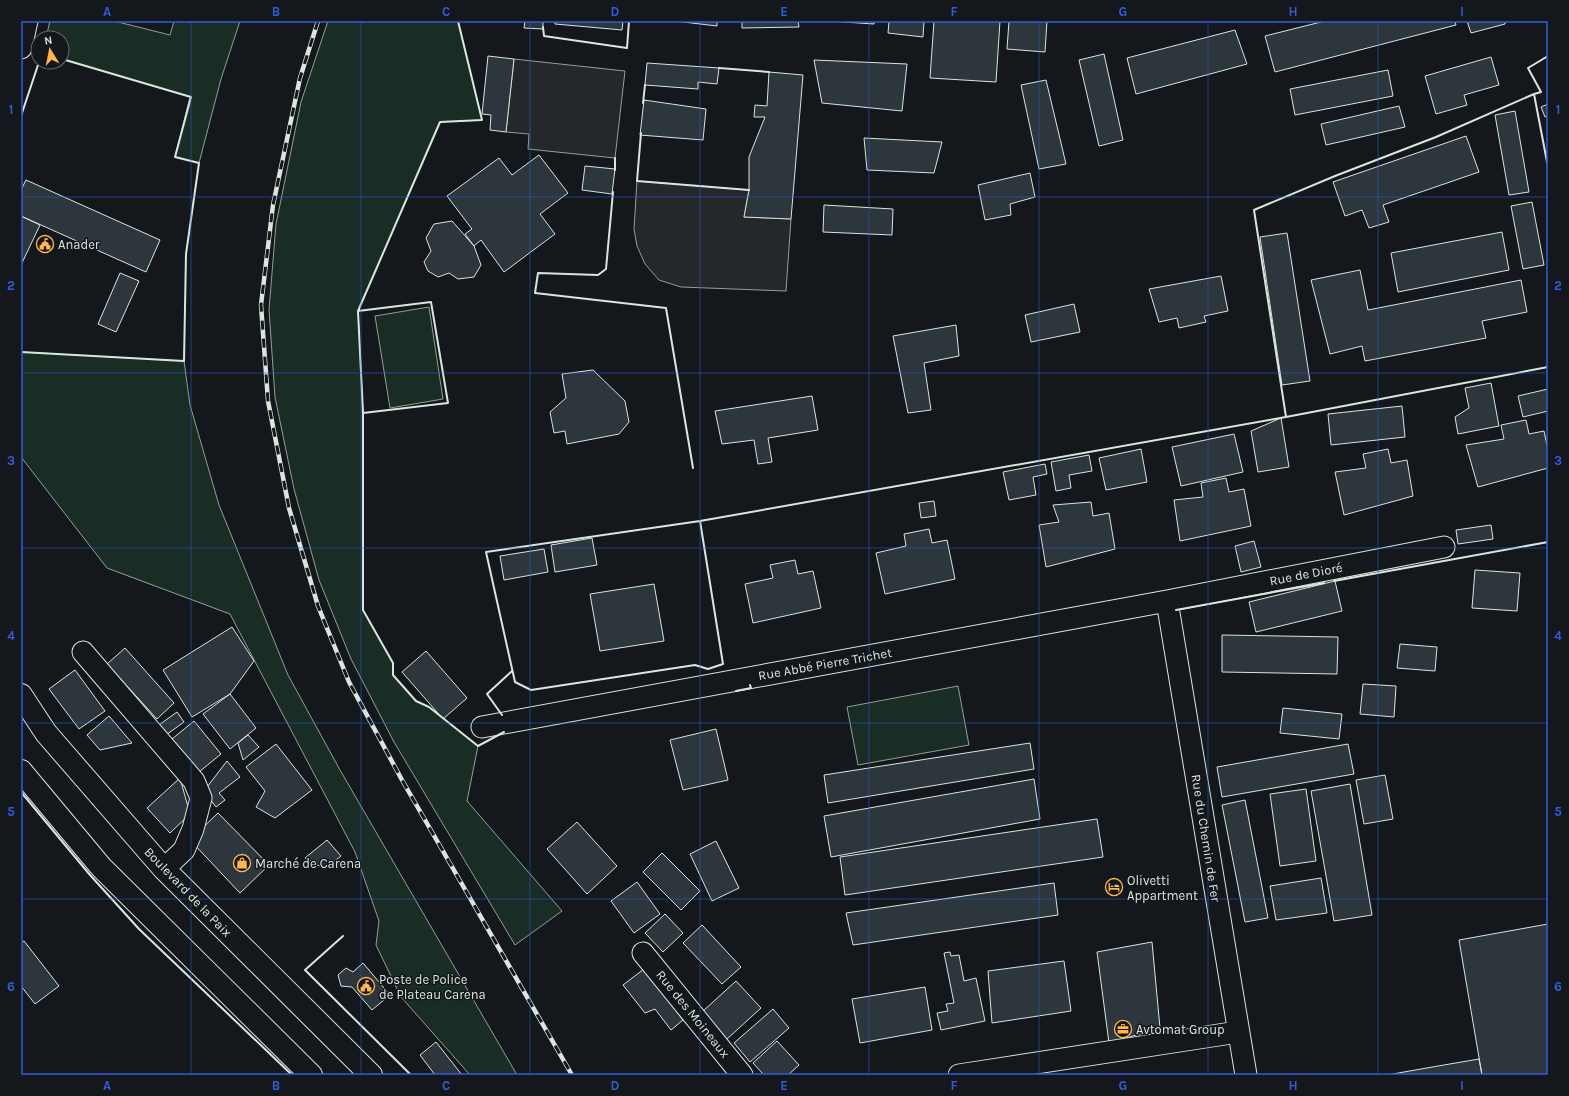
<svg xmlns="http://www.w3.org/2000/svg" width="1569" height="1096" font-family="Karla,sans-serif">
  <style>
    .green { fill: #1a2d24; stroke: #939e99 }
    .parking { fill: #24282b; stroke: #939e99 }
    .building { fill: #2c363c; stroke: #d8e6dc }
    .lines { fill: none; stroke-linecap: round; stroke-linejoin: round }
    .minor-casing { stroke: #d8e6dc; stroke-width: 23 }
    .major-casing { stroke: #d8e6dc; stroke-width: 24 }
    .minor { stroke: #14181c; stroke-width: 21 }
    .major { stroke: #14181c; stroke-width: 22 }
    .rail-casing { stroke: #d8e6dc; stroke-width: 4.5 }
    .rail { stroke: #14181c; stroke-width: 3; stroke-dasharray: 9; stroke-linecap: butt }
    .wall { stroke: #d8e6dc; stroke-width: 2 }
    .grid { fill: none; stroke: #305dd8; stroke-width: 1; stroke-opacity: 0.55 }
    .labels { text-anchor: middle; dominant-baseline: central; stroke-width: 3; stroke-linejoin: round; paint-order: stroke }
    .poi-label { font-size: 13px; fill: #d8e6dc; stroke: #14181c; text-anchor: start }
    .street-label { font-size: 13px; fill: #d8e6dc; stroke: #14181c }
    .neatline { fill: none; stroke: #305dd8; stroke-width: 1.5 }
    .grid-label { font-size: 13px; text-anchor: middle; font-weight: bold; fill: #305dd8 }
  </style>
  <rect width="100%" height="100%" fill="#14181c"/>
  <path class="green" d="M50,21H114L170,35L174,21H240L221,79L199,163L175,157L190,97L62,59V38H46Z
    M328,21H458L482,120L440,122L358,311L363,413V610L393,663V675L416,701L429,707L478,746L467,801L562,911L515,945L394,742L351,659L319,580L294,489L275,397L269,310L276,224L301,102Z
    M429,307L443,399L390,408L375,316Z
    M21,352L184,361L190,405L219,505L288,675L340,770L517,1075H470L401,997L376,945L379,921L355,852L230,614L107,568L21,457Z
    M958,686L969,745L858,765L847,707Z"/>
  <path class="parking" d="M514,59L625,71L615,158L528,149L529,134L506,132Z
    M637,181L749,190L744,217L791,219L786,291L681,287L659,280L645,264L637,246L634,229Z"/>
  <path class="building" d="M525,21H543V29L524,28Z
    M555,21H623L622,30L555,24Z
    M675,21H717V26Z
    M742,21H798L799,27L742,28Z
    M829,21H874V24Z
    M889,21H924L923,37L888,33Z
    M934,21H1000L996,82L930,78Z
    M1009,21H1047L1045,52L1007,49Z
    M1325,21H1455L1456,25L1275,72L1265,36Z
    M1467,21H1505V24L1471,33Z
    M1235,30L1247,64L1136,94L1127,58Z
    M1104,54L1123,140L1099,146L1079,60Z
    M488,56L514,59L506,132L490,130L491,115L482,114Z
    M1491,57L1499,85L1464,95L1467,105L1436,114L1425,76Z
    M814,60L907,64L902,111L822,103Z
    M647,63L719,68L717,84L698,82V89L645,85Z
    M1388,70L1393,96L1295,115L1290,89Z
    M769,72L803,75L791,219L744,217L749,190V157L765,117H754L755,105L767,106Z
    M1046,80L1066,164L1039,169L1021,85Z
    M644,100L706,109L703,140L640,135Z
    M1548,104V116L1545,117L1541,107Z
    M1399,106L1405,127L1326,145L1321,124Z
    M1515,111L1529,192L1509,195L1495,115Z
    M1466,136L1479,172L1383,205L1389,222L1369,228L1362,210L1345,216L1333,182Z
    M864,138L942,142L934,173L867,170Z
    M539,155L568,193L540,214L555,234L504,272L481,240L474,246L465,234L472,229L447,196L499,158L512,175Z
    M585,166L615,169L612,194L582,190Z
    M1030,173L1035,197L1010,204L1011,215L985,220L978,185Z
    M26,180L160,240L146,272L21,216V190Z
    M1532,202L1544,265L1523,269L1511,206Z
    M824,205L893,209L892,235L823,232Z
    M21,216L40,225L21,265Z
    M452,221L474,246L481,265L474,277L458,279L449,273L438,277L428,271L424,262L431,251L426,238L434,224Z
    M1502,232L1509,270L1398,292L1391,253Z
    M1287,233L1310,381L1282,385L1260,237Z
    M1360,270L1368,310L1521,280L1527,312L1482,321L1486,338L1365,361L1362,346L1330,354L1311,280Z
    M120,273L139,281L116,332L98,324Z
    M1221,276L1228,311L1204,316L1206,322L1179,328L1177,318L1159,322L1149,289Z
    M1074,304L1080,332L1031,342L1025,315Z
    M956,325L959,356L924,363L931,410L908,413L893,336Z
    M593,370L625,401L629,422L619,434L567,444L565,431L554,433L550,412L566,398L562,374Z
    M1491,383L1499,426L1458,434L1455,417L1469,408L1465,388Z
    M1548,389V411L1523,417L1518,396Z
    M812,396L818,430L768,438L772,462L758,464L754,440L722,444L715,411Z
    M1402,406L1405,437L1331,445L1328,414Z
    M1281,418L1289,467L1258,472L1251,431Z
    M1526,420L1529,434L1544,431L1548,450V468L1478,487L1466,445L1504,439L1501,425Z
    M1234,434L1243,472L1181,486L1172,447Z
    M1141,449L1147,482L1106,490L1099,458Z
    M1388,449L1391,463L1407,460L1413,496L1344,515L1335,472L1366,468L1363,454Z
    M1089,455L1092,471L1069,475L1071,488L1056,491L1051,462Z
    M1045,464L1047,474L1033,477L1036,495L1009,500L1003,472Z
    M1226,478L1229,492L1244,489L1251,526L1180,541L1174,500L1203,497L1201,483Z
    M934,501L936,516L921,518L919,503Z
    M1091,502L1093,516L1109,513L1115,549L1046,567L1039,525L1059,522L1053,505Z
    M1491,525L1493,539L1458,544L1456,530Z
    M929,529L932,543L947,540L955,579L885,594L876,553L906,546L904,534Z
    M592,538L597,565L555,572L551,545Z
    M1254,541L1261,567L1241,572L1235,546Z
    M544,549L548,572L504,580L500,556Z
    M795,560L798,574L813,571L821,608L753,623L745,584L773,578L770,565Z
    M1475,570L1520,573L1517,611L1472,608Z
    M1335,581L1342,611L1256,632L1249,602Z
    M654,584L664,641L600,651L590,594Z
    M232,627L254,661L230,694L192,717L163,670Z
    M1222,635L1338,637L1337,674L1222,672Z
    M1400,644L1437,647L1435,671L1397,668Z
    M125,648L174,703L157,719L107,664Z
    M426,651L467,698L443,719L402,672Z
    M75,670L105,711L79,729L49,689Z
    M1363,684L1396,686L1394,717L1360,714Z
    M230,694L256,728L230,749L203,714Z
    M1283,708L1342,714L1339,739L1280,733Z
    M177,712L184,722L166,735L159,725Z
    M109,716L132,743L100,750L87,735Z
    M194,721L221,754L199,772L172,739Z
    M716,729L728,780L683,790L670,740Z
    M248,735L259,747L243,760L238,743Z
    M1030,743L1034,769L828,803L824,775Z
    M276,744L312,790L275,818L256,807L265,791L246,767Z
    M1348,744L1354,774L1222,797L1217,767Z
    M227,761L240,777L219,793L225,800L216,807L204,791Z
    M1385,775L1393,819L1364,824L1356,780Z
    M180,778L190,814L170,833L147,808Z
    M1034,779L1040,819L831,857L824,816Z
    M1350,784L1372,915L1334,921L1311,791Z
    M1306,789L1316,861L1280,866L1270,794Z
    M1245,800L1268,918L1245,922L1222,805Z
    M218,813L269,865L240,893L190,840Z
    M1097,819L1103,857L845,895L840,857Z
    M577,822L617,866L587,894L547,849Z
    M327,840L341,856L325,869L305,858Z
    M716,841L739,888L712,901L690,854Z
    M662,853L700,891L681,910L643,872Z
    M1321,878L1327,913L1276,920L1270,886Z
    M637,882L660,914L634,933L611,901Z
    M1054,883L1058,915L853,945L846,913Z
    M665,914L683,933L663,952L645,933Z
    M1548,924V1075H1482L1459,940Z
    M702,925L741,967L722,984L683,943Z
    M24,941L59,986L35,1004L21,986V943Z
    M1152,942L1160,1028L1109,1043L1097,952Z
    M950,952L951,956L959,955L964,981L976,978L985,1021L941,1030L937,1013L948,1011L946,1004L954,1003L944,953Z
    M1064,961L1071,1011L992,1023L988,971Z
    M363,963L390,995L372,1010L352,987L341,986L338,975L346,968L353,972Z
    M644,969L683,1020L671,1030L655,1009L645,1013L623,985Z
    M736,981L761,1008L727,1039L702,1012Z
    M925,987L932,1030L860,1043L852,999Z
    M773,1009L789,1028L750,1062L734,1043Z
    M777,1041L799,1065L788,1075H764L753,1063Z
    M436,1042L462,1075H435L420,1055Z
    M1479,1059L1482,1075H1387L1438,1066Z"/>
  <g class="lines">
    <g class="minor-casing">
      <path id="minor" d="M21,48L27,21
        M1167,601L1246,1075
        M83,652L194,781L201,798L193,829L184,850L164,869
        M482,727L1167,601L1444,547
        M643,953L742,1075
        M959,1075L1238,1032"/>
    </g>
    <g class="major-casing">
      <path id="major" d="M21,695L46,733L164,869L371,1075
        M21,771L101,867L311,1075"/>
    </g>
    <use href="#minor" class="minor"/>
    <use href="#major" class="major"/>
    <g class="rail-casing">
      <path id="rail" d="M318,21L300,78L273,205L261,305L268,401L289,508L318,606L349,682L402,780L572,1075"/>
    </g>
    <use href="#rail" class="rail"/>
    <path class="wall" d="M458,21L482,120L440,122L358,311L363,413V610L393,663V675L416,701L429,707L478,746L504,732
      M543,27L544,36L627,48L629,21
      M1548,56L1528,68L1541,92L1534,94L1548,167
      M719,68L769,72
      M643,103L645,85
      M21,116L39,62
      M641,133L637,181L749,190
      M615,170V158
      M613,192L606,269L598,275L538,273L535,293L666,308L693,468
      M358,311L431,302L448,403L363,413
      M21,352L184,361L186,254L199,163L175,157L191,97L62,59
      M1286,417L1254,210L1335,176L1436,137L1534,94
      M700,521L723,664L708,669L695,665L531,690L515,682L486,552L700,521L1286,417L1548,367
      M1334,581L1548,542
      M1176,610L1324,583
      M736,691L751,688L750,685
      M502,715L487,694L512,671
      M21,792L90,875L139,929L292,1075
      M343,936L305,970L411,1075"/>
  </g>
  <path class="grid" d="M191,21V1075M361,21V1075M530,21V1075M700,21V1075M869,21V1075M1039,21V1075M1208,21V1075M1378,21V1075M21,197H1548M21,373H1548M21,548H1548M21,723H1548M21,899H1548"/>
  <defs>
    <g id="civic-ring" transform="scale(0.9)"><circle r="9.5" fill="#14181c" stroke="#ffb74d" stroke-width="1.5"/><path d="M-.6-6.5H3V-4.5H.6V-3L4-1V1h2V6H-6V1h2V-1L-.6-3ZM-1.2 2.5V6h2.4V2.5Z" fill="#ffb74d"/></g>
    <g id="shop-ring" transform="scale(0.9)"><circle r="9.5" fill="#14181c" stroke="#ffb74d" stroke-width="1.5"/><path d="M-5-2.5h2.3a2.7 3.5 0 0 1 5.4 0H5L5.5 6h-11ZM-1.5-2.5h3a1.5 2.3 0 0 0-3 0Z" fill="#ffb74d"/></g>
    <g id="hotel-ring" transform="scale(0.9)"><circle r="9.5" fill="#14181c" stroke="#ffb74d" stroke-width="1.5"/><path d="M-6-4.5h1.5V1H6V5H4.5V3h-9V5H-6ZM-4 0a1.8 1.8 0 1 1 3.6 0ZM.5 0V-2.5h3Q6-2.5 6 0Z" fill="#ffb74d"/></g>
    <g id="office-ring" transform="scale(0.9)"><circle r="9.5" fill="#14181c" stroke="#ffb74d" stroke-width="1.5"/><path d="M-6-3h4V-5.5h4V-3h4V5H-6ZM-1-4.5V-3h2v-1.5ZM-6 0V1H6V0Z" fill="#ffb74d"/></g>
  </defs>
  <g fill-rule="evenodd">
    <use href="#civic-ring" x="45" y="244"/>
    <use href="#shop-ring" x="242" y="863"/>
    <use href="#hotel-ring" x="1114" y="887"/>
    <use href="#civic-ring" x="366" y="986"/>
    <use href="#office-ring" x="1123" y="1029"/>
  </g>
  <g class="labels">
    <g class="poi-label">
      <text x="58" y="244">Anader</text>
      <text x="255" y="863">Marché de Carena</text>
      <text x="1127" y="880">Olivetti<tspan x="1127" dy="15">Appartment</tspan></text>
      <text x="379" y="979">Poste de Police<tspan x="379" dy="15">de Plateau Carena</tspan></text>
      <text x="1136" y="1029">Avtomat Group</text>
    </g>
    <g class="street-label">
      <text transform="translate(1306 574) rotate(-11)">Rue de Dioré</text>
      <text transform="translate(825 664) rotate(-10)">Rue Abbé Pierre Trichet</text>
      <text transform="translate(1206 838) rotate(81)">Rue du Chemin de Fer</text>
      <text transform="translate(188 892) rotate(46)">Boulevard de la Paix</text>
      <text transform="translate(693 1014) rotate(51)">Rue des Moineaux</text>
    </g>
  </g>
  <rect width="1569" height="1096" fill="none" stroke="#14181c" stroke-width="44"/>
  <g transform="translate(50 50) rotate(350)"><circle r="19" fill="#14181c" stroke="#626a69"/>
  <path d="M0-3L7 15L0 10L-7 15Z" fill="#ffb74d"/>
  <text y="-6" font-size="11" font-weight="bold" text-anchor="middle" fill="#d8e6dc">N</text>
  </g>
  <rect x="22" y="22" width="1525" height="1052" class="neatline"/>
  <g class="grid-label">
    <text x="107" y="16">A</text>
    <text x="276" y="16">B</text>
    <text x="446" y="16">C</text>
    <text x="615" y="16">D</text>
    <text x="784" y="16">E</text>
    <text x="954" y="16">F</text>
    <text x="1123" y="16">G</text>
    <text x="1293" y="16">H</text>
    <text x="1462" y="16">I</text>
    <text x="11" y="114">1</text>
    <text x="1558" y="114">1</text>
    <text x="11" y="290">2</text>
    <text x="1558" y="290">2</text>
    <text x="11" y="465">3</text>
    <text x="1558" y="465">3</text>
    <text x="11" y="640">4</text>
    <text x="1558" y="640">4</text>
    <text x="11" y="816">5</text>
    <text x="1558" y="816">5</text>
    <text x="11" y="991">6</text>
    <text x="1558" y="991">6</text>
    <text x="107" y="1090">A</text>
    <text x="276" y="1090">B</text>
    <text x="446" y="1090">C</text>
    <text x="615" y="1090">D</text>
    <text x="784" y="1090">E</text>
    <text x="954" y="1090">F</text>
    <text x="1123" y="1090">G</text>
    <text x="1293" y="1090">H</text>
    <text x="1462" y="1090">I</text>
  </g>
</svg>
